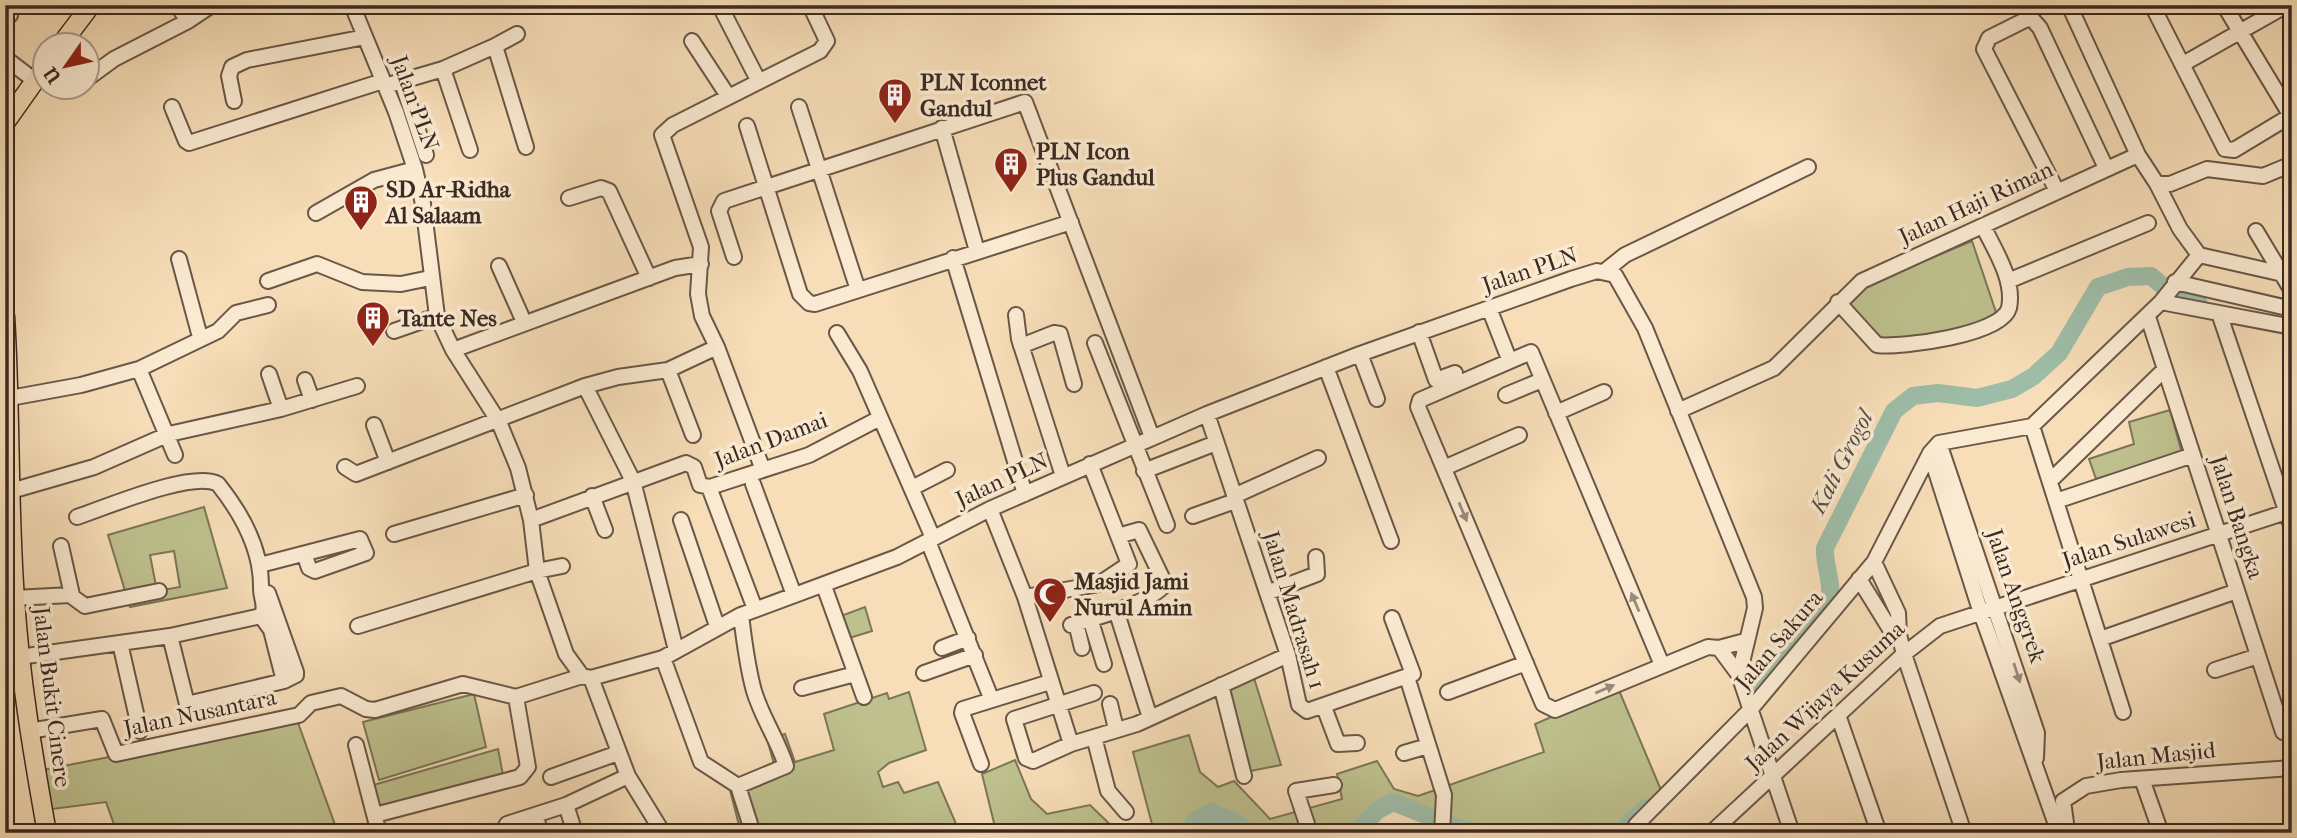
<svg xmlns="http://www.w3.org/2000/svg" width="2297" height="838" font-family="'IM FELL French Canon',serif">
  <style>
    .green { fill: #bec18e; stroke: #7c7658; stroke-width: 2; fill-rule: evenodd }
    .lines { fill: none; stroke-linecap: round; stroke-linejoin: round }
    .river { stroke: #9ebda8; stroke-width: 18 }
    .minor-casing { stroke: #695748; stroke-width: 18 }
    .major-casing { stroke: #3a2a23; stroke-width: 21 }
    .minor { stroke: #faead1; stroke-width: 14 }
    .major { stroke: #f7deb8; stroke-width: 18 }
    .oneway { fill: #9a8a7a }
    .labels { text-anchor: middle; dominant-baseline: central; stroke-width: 7; stroke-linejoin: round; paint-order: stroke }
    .poi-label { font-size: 23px; font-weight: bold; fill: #3a2a23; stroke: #faead1; text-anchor: start }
    .street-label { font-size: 23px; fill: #3a2a23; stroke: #faead1 }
    .water-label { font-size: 24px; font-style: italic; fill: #534f44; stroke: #faead1 }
  </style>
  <rect width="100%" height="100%" fill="#f7deb8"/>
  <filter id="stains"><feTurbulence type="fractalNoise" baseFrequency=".00286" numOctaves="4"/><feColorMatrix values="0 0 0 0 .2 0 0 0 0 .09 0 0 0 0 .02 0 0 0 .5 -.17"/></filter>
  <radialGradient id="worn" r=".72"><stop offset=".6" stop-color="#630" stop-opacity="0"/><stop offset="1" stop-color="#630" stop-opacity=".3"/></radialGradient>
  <path class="green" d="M1972,241L2000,324L1877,342L1840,296Z
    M2170,410L2182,453L2096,479L2089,459L2134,444L2129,422Z
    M204,507L227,588L130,607L108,535ZM174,551L180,587L157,591L150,555Z
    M865,607L872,631L846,639L838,617Z
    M1254,678L1281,765L1245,772L1218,688Z
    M1618,688L1661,790L1611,833H1497L1390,806L1371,825L1346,833H1124L1152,824L1133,752L1189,735L1200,772L1218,787L1234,781L1270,819L1342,799L1337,774L1377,761L1394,789L1418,796L1544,752L1535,724Z
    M909,692L926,750L889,763L878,772L883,787L898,782L904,793L938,782L960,833H741L730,790L776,771L767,739L785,734L795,762L834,750L824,714L887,693L889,699Z
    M474,694L486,747L379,780L363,722Z
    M297,720L338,833H117L106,802L45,810L38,771Z
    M498,749L503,775L379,806L370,786Z
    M1015,760L1031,799L1047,814L1090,805L1119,833H993L996,831L982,774Z"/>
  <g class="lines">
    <path class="river" d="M1759,689L1829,600C1834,585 1824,567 1825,548L1894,411L1913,396L1938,393L1977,398L2012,389L2034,376L2059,353L2098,287L2128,277L2151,276L2179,300L2199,304
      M1189,833L1195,821L1211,812L1239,824L1247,833
      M1355,833L1378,810L1393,802L1455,827L1483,833
      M1620,833L1646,808"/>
    <g class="minor-casing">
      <path id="minor" d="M352,5L396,112L415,169L423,204L437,316L453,350L499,422L518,468L531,520L537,571L566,654L582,676L591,678L663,658L741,615L897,557L990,509L1207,414L1360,354L1571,279L1597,271L1615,275L1645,328L1754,597L1755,608L1739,675L1792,833
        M2069,5L2138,155
        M2152,5L2225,149L2234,150L2292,115
        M2224,5L2291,116
        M721,8L758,80
        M5,19L10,15L8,5
        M188,21L212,5
        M692,41L728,96
        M495,46L517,34
        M5,58L34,80
        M2183,64L2287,5
        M443,69L470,150
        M88,78L114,59L188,21L177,5
        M402,82L426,155
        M385,86L443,69L495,46L526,147
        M70,88H73
        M234,101L229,76L232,67L247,60L365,37
        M172,107L186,141L189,143L383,81
        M799,107L858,290
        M747,126L800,294L809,303L815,304L1071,222
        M942,128L977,251
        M2157,184L2180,229L2199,255L2283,274
        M2057,191L1984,49L1989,38L2027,19L2033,20L2040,28L2106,168
        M569,198L601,188L609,191L649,278
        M316,213L374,180L415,169
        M2256,231L2292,291
        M734,257L719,211L724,201L1025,102L1152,437
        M953,258L1025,494
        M179,259L200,337
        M499,266L524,322
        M1605,271L1625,255L1808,167
        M268,281L317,264L362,282L401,284L430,278
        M2008,281L2148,223
        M2175,282L2292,309
        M1838,302L1877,345C1901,348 2002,335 2009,308C2015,280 1994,249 1983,226
        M2161,302L2199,255
        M1489,308L1507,354
        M1016,315L1019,339L1063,476
        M2220,316L2292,528
        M2148,317L2283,732
        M394,331L437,316
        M1419,332L1436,380L1455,373
        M837,333L860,371L933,538
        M1095,343L1167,525
        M1021,346L1054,333L1060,334L1074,384
        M453,350L675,268L701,264
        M1360,354L1377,399
        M1326,367L1391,541
        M668,370L693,435
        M269,374L281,409
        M305,380L312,400
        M585,386L633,481L676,650
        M1506,395L1542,380
        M10,398L81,385L139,369
        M1678,411L1774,368L1862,281L2131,158L2138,155L2157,184H2170L2207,169L2263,176L2292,164
        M1556,413L1604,392
        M1207,414L1288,655L1299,705L1307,711L1413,674L1392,618
        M374,425L388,462
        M2032,426L2123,712
        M1939,443L2037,733L2036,758
        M1930,453L1981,613L2059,833
        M175,455L139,369L218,331L236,313L268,305
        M345,467L356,474L585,386L618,377L668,370L717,347
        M1444,468L1519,435
        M763,470L717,347L702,316L698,294L701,247L662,135L673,125L820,51L827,41L810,5
        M1144,471L1216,443
        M2050,481L2165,369
        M753,484L794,595
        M709,487L755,609
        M912,488L947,470
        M11,491L94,467L169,434L281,409L357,386
        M592,496L605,530
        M1234,496L1318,458
        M2056,501L2193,455
        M990,509L1025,597L1071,744
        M1193,516L1235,501
        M77,517C107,507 193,470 218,484C242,514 262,551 261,589C261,599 267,607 261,616
        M531,520L686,463L694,467L700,485L710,487L809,455L880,418
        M681,520L717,626
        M394,534L526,495
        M928,541L991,698
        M61,546L72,595
        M1874,562L1898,613L1899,635L1904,654L1964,833
        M260,565L360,539L366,553L315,571L309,568L305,556
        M1859,579L1890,629L1899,635
        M824,586L864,697
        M268,593L296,672V675L284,681
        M1267,593L1317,574L1316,557
        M1025,597L1099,584L1129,564L1090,464
        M15,598L70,595L85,606L159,591
        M1116,610L1150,718
        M261,616L271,630L284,681L187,704L170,636Z
        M1090,618L1104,664
        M1076,623L1082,648
        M1071,625C1095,618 1151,603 1165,584L1139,530L1118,536
        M358,626L537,571L562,566
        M2100,639L2237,591
        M120,643L140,731
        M942,648L968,638
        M1719,648L1739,675
        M663,658L701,762L738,786
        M5,659L170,636
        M1662,665L1531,352L1420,400L1418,407L1543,704L1555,710L1708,647L1719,648L1745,641
        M2215,670L2258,656
        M924,673L975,655
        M1407,677L1444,795L1442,833
        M591,678L628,776L663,833
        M1221,685L1244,776
        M802,688L855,674
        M1448,692L1526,663
        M1094,693L1014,719L1026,758L1033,761L1071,744L1137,724L1288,655
        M1110,704L1116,729
        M1324,707L1338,744L1357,743
        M1838,715L1879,833
        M29,731L102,719L116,754L299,715L311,703L341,696L366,709L375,710L463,684L516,697
        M1094,737L1108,791L1126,812
        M356,745L379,833
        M1404,753L1428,746
        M981,764L962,713L963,709L1050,682
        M551,777L618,753
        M2142,779L2161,833
        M738,786L786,766C778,740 762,718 754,691C747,666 744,640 741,615
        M738,786L751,827
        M566,805L575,833
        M375,815L520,777L528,767L516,697L582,676
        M535,815L541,833
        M2058,832L2066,823L2063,801L2086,786L2121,780L2292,768
        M502,833L507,824L566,805L628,776
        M1310,833L1296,791L1334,785
        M1638,833L1636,825L1750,710L1874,562L1930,453L1939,443L2032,426L2161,302L2292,327
        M1711,833L1904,654L1940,626L2292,510"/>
    </g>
    <g class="major-casing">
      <path id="major" d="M60,46L91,5
        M5,123L46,65
        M5,316C11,410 8,505 15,599C20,678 33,755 47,833"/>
    </g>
    <use href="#minor" class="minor"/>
    <use href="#major" class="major"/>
  </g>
  <defs><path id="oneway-solid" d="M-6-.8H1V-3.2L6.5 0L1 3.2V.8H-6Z" transform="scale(1.75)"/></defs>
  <g class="oneway">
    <use href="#oneway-solid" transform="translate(1463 512) rotate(67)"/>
    <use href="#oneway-solid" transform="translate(1635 602) rotate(-113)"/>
    <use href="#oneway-solid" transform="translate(2017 673) rotate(72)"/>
    <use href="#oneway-solid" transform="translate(1605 689) rotate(-23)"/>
  </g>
  <defs>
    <g id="building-pin" transform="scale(1.75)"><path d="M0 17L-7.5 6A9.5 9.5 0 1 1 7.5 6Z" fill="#8f2418" stroke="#faead1"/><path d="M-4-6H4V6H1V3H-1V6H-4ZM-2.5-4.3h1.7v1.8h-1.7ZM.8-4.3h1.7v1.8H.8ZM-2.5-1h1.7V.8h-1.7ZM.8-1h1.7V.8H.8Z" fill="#fff"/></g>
    <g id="mosque-pin" transform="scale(1.75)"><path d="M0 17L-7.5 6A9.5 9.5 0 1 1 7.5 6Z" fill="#8f2418" stroke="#faead1"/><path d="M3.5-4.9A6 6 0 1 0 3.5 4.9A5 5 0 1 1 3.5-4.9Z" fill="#fff"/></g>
  </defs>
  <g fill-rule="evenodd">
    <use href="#building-pin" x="895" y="95"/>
    <use href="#building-pin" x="1011" y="164"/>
    <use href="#building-pin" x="361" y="202"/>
    <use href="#building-pin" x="373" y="318"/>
    <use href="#mosque-pin" x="1050" y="594"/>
  </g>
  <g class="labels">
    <g class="poi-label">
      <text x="920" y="82">PLN Iconnet<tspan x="920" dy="26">Gandul</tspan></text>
      <text x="1036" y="151">PLN Icon<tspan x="1036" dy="26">Plus Gandul</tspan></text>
      <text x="386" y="189">SD Ar-Ridha<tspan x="386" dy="26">Al Salaam</tspan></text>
      <text x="398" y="318">Tante Nes</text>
      <text x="1074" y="581">Masjid Jami<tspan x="1074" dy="26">Nurul Amin</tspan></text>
    </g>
    <g class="street-label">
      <text transform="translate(415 103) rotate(70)">Jalan PLN</text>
      <text transform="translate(1976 203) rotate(-25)">Jalan Haji Riman</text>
      <text transform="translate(1530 270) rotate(-19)">Jalan PLN</text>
      <text transform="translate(771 440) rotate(-21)">Jalan Damai</text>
      <text transform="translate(1002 480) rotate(-25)">Jalan PLN</text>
      <text transform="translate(2237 517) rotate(72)">Jalan Bangka</text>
      <text transform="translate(2129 540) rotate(-18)">Jalan Sulawesi</text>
      <text transform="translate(2016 596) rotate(71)">Jalan Anggrek</text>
      <text transform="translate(1294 610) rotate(73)">Jalan Madrasah 1</text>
      <text transform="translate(1779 640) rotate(-50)">Jalan Sakura</text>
      <text transform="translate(1825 696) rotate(-43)">Jalan Wijaya Kusuma</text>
      <text transform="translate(52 697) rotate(83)">Jalan Bukit Cinere</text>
      <text transform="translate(200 713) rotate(-12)">Jalan Nusantara</text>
      <text transform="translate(2156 756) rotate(-6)">Jalan Masjid</text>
    </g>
    <g class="water-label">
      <text transform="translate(1841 462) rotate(-63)">Kali Grogol</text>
    </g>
  </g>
  <rect width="2297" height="838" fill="none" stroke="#f7deb8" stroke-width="28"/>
  <rect x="7" y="7" width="2283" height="824" fill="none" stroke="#3a2a23" stroke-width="3.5"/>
  <rect x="14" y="14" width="2269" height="810" fill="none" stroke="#3a2a23" stroke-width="2"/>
  <g transform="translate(66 66) rotate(236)"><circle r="33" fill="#faead1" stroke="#ad9d8b" stroke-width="2"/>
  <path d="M0-5L12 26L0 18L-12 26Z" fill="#8f2418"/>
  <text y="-10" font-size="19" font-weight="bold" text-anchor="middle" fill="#3a2a23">U</text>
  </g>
  <rect width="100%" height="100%" filter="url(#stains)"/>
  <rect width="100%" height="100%" fill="url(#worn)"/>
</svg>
